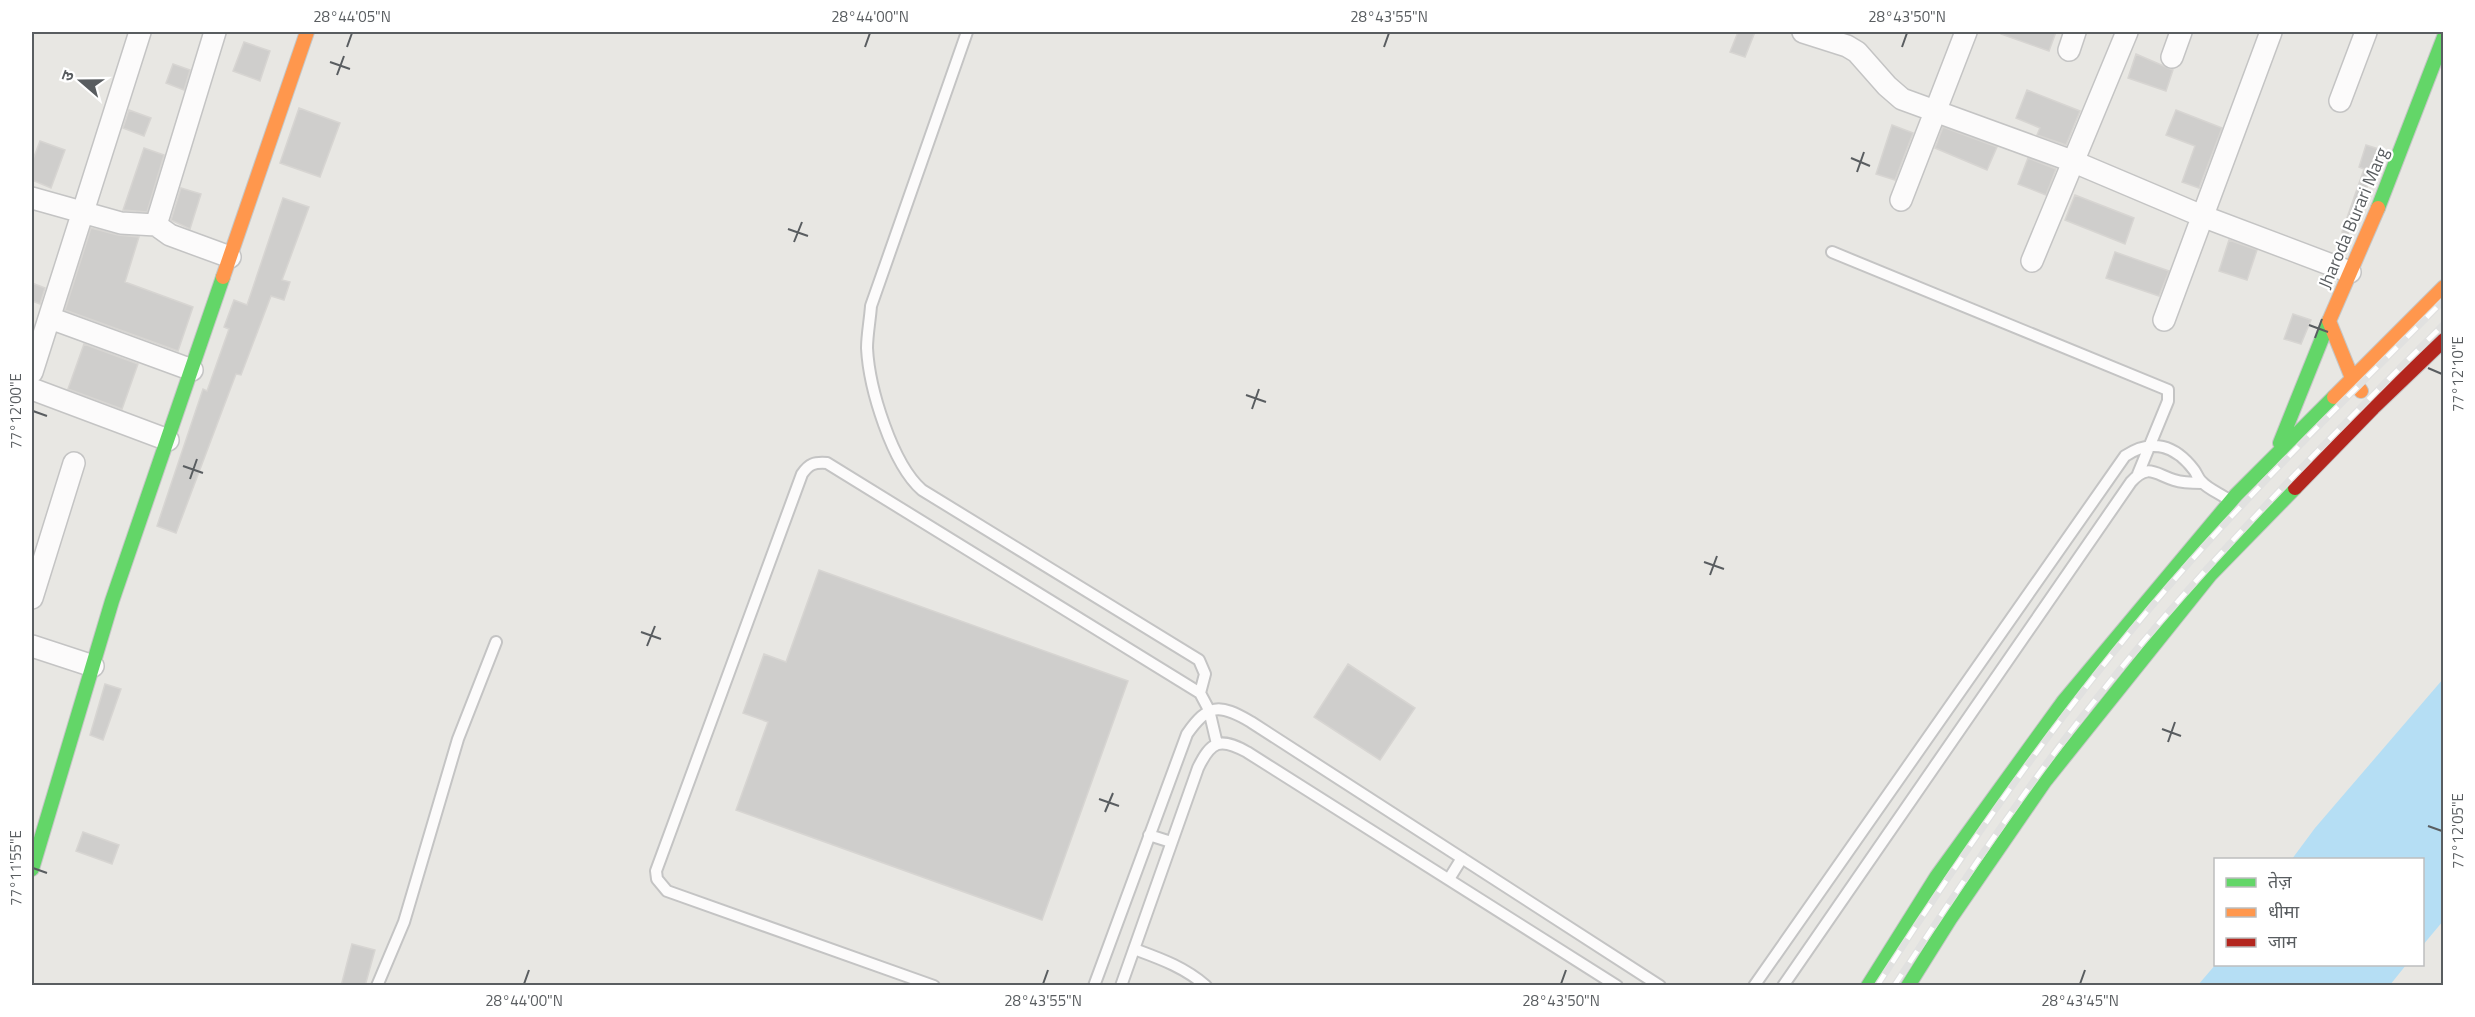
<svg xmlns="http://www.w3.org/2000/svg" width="2475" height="1017" font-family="'Titillium Web','Noto Sans Devanagari',sans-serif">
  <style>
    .water { fill: #b5def4 }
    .building { fill: #cfcecc; stroke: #d7d5d2; stroke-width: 1.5 }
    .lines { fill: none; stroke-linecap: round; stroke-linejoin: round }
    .lane-casing { stroke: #c4c4c4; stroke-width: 14 }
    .street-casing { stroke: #c4c4c4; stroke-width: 24 }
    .fast-casing { stroke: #c5c6c6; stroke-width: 16 }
    .slow-casing { stroke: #c5c6c6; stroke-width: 16 }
    .jam-casing { stroke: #c5c6c6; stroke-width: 16 }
    .lane { stroke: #fcfbfb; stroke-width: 10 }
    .street { stroke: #fcfbfb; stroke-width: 21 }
    .fast { stroke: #63d668; stroke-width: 14 }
    .slow { stroke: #ff974d; stroke-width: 14 }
    .jam { stroke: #b3261e; stroke-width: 14 }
    .rail-casing { stroke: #e1e1e0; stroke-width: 7 }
    .rail { stroke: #fff; stroke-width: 4.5; stroke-dasharray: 14; stroke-linecap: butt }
    .ticks { fill: none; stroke: #595d60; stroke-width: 2 }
    .labels { text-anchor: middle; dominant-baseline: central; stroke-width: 4.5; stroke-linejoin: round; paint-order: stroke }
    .street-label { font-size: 18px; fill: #595d60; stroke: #fff }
    .neatline { fill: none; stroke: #595d60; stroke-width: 2 }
    .ticks-label { font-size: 15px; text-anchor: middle; fill: #595d60 }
  </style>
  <rect width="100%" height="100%" fill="#e8e7e3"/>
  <path class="water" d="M2443,679V921L2423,945L2422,860L2292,859L2315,828Z
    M2216,964L2406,965L2390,985H2198Z"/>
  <path class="building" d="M1738,32H1755L1745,57L1730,52Z
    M2001,32H2056L2049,51L2001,34Z
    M244,42L270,51L260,81L233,71Z
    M2136,54L2173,70L2166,91L2128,78Z
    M173,64L190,70L184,90L166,83Z
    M2027,90L2080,111L2066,145L2037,135L2040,128L2016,118Z
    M299,108L340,123L320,177L280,163Z
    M129,110L151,118L144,136L123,128Z
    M2176,110L2222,128L2199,188L2182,182L2195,146L2166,135Z
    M1892,125L1913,133L1895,180L1876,174Z
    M1943,127L1997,147L1987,170L1935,148Z
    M40,141L65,150L51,188L32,180V162Z
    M2366,145L2382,150L2348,234L2342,232L2364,169L2359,167Z
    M144,148L164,155L147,212L123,210Z
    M2028,158L2056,169L2046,195L2018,184Z
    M181,188L201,194L190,229L171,220Z
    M2075,195L2134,218L2125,244L2065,220Z
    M283,198L309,207L282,280L290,282L284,300L271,296L241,375L236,374L176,533L157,526L203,389L207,391L229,329L224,327L234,300L247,305Z
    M91,228L118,235L139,237L125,282L193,307L178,351L65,310Z
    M2229,240L2257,250L2247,280L2219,271Z
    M2115,252L2169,271L2159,296L2106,278Z
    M32,283L45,288L40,304L32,301Z
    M2293,314L2311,320L2301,344L2284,339Z
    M84,344L138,364L122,409L68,389Z
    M819,570L1128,681L1042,920L736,810L768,722L743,713L764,654L786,662Z
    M1348,664L1415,708L1380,760L1314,717Z
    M105,684L121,689L103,740L90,735Z
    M83,832L119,845L112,864L76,851Z
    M352,944L375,950L365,986H341Z"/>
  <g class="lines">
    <g class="lane-casing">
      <path id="lane" d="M967,32L871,306C870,320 867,335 867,348C869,388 892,464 922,490L1199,660L1205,674L1200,693
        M1832,252L2168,390V401L2138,474
        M1149,835L1171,842
        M1449,879L1462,858
        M1134,949C1161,959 1184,967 1206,986
        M377,986L404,922L458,739L496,642
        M934,986L667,891L657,879L656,871L802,474C809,464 814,462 827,463L1200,693L1209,710L1217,744
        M1094,986L1187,734C1208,704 1219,703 1251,722L1660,986
        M1121,986L1198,768C1211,741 1220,737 1247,752L1617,986
        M1754,986L2125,456C2152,438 2175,445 2194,470C2197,474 2198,479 2202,482C2208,489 2221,494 2229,500
        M1783,986L2131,482C2148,463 2155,474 2174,480C2183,483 2193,483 2202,483"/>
    </g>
    <g class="street-casing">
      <path id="street" d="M1803,32L1847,46L1857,52L1887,86L1902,99L2072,161L2202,216L2350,272
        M2069,50L2075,32
        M2172,57L2181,32
        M2340,101L2366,32
        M32,198L121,223L156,225L170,235L230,257
        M1901,200L1966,32
        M156,225L215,32
        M2032,261L2127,32
        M50,318L192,370
        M2164,320L2271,32
        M32,372L140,32
        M32,389L168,440
        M32,598L74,463
        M32,646L93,666"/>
    </g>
    <g class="fast-casing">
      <path id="fast" d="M2378,208L2444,37
        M2280,443L2329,321
        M32,869L112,601L223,277
        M1868,986L1937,876L2063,702L2236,495L2334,397
        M1908,986L1950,919L2045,781L2210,575L2295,488"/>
    </g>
    <g class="slow-casing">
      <path id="slow" d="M223,277L307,32
        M2361,391L2352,378L2329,321L2378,208
        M2334,397L2444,287"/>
    </g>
    <g class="jam-casing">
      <path id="jam" d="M2295,488L2373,408L2444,340"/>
    </g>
    <use href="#lane" class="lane"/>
    <use href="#street" class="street"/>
    <use href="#fast" class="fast"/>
    <use href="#slow" class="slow"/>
    <use href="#jam" class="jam"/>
    <g class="rail-casing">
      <path id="rail" d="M1877,986C1972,838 2072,695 2189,563C2270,472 2358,387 2444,300
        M1894,986C1954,895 2014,804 2081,718C2191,577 2317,450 2444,324"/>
    </g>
    <use href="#rail" class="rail"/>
  </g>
  <path class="ticks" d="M347,47L352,33M865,47L870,33M1384,47L1389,33M1902,47L1907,33M330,62L350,69M337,75L344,56M1851,158L1870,166M1857,172L1864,152M788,229L808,236M794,242L802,222M2309,325L2328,332M2315,338L2322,319M2428,368L2442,374M1246,395L1266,402M1252,409L1259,389M33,411L47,416M183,466L203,473M190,479L197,459M1704,562L1724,569M1710,575L1717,556M641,632L661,639M647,646L655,626M2162,729L2181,736M2168,742L2175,722M1099,799L1119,806M1105,812L1113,793M2428,826L2442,831M33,868L47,873M524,984L529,970M1043,984L1048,970M1561,984L1566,970M2080,984L2085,970"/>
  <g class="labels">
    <g class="street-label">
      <text transform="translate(2353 218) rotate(-67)">Jharoda Burari Marg</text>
    </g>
  </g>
  <rect width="2475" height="1017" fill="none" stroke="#ffffff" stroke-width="66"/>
  <rect x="2214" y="858" width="210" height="108" fill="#ffffff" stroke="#bdbebf" stroke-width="1.5"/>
  <rect x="2226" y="878" width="30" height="9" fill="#63d668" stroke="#bdbebf" stroke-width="1.5"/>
  <text x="2268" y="888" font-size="18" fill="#595d60">तेज़</text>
  <rect x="2226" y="908" width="30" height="9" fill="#ff974d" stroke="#bdbebf" stroke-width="1.5"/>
  <text x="2268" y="918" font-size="18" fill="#595d60">धीमा</text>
  <rect x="2226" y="938" width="30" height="9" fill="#b3261e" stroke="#bdbebf" stroke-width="1.5"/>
  <text x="2268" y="948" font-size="18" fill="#595d60">जाम</text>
  <g transform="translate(81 81) rotate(290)" stroke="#ffffff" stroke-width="4.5" paint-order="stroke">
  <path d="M0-4.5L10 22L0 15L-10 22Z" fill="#595d60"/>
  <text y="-9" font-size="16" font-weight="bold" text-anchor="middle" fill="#595d60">उ</text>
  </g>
  <rect x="33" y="33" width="2409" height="951" class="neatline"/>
  <g class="ticks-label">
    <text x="352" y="22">28°44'05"N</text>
    <text x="870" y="22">28°44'00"N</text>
    <text x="1389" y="22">28°43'55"N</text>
    <text x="1907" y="22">28°43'50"N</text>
    <text transform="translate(2458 374) rotate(-90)" y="5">77°12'10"E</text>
    <text transform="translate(16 411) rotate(-90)" y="5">77°12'00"E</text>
    <text transform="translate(2458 831) rotate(-90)" y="5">77°12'05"E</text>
    <text transform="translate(16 868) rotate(-90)" y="5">77°11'55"E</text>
    <text x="524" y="1006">28°44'00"N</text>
    <text x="1043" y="1006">28°43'55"N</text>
    <text x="1561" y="1006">28°43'50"N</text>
    <text x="2080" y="1006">28°43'45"N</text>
  </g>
</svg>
